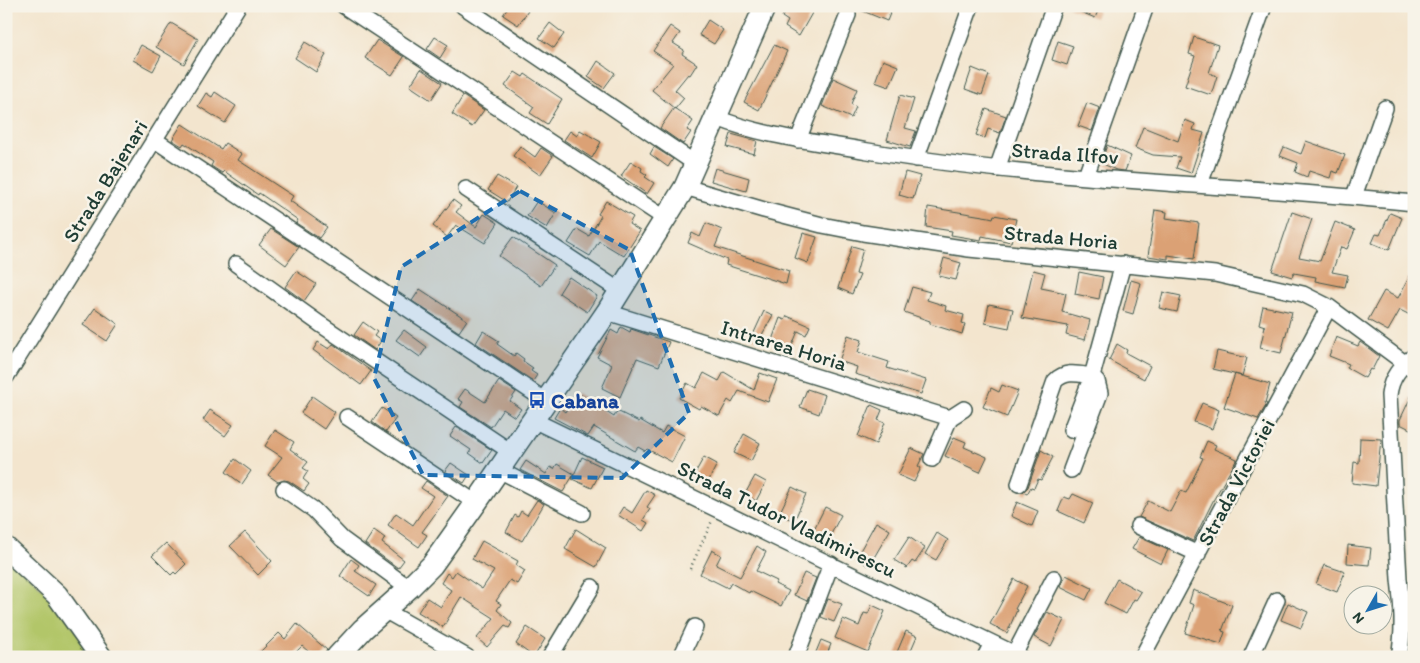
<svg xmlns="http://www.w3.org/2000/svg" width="1420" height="663" font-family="Itim,sans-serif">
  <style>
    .green { fill: #b2c669; stroke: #68824e }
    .building { fill: #dba174 }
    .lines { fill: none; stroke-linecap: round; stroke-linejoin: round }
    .minor-casing { stroke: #3f564b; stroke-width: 18 }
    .secondary-casing { stroke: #3f564b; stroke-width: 24 }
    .path { stroke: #3f564b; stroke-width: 2.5; stroke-dasharray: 1 4; stroke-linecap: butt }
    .minor { stroke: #fff; stroke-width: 15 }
    .secondary { stroke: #fff; stroke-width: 21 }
    .marked { fill: #1f6fb2; fill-opacity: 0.2; stroke: #1f6fb2; stroke-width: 4; stroke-dasharray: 10 6; stroke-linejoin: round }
    .labels { text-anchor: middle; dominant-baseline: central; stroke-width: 5; stroke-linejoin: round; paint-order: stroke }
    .street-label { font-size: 21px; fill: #1f3d34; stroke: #f7f3e8 }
    .transit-label { font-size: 21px; font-weight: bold; fill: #164399; stroke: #f7f3e8; text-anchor: start }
  </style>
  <rect width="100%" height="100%" fill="#f7f3e8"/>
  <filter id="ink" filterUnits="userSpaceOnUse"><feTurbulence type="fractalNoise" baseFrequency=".02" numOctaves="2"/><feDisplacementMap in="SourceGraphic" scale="10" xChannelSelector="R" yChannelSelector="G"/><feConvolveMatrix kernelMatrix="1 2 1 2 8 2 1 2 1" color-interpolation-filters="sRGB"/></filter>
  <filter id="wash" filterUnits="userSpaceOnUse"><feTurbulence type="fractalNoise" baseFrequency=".0096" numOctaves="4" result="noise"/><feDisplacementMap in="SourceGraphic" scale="20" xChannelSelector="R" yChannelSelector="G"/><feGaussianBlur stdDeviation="1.12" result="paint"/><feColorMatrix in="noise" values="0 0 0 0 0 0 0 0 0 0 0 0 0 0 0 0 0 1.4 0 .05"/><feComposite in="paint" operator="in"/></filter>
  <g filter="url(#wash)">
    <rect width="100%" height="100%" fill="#f3e5ce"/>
    <path class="green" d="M6,555L51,596L95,657H6Z"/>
    <g id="blocks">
      <path class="building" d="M509,6H521L528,11L518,25L503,15Z
        M788,6H816L799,36L785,27L788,21L782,17Z
        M851,6H893L887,21Z
        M1067,6H1100L1095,18Z
        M708,20L723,30L714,44L699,35Z
        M171,23L198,39L184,64L156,47Z
        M550,23L564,34L554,48L539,38Z
        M670,26L680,33L673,43L684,50L682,54L697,64L690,75L688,74L675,90L684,98L675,109L652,90L673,64L653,51Z
        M435,37L448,45L440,58L427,49Z
        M1194,37L1218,45L1209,73L1217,76L1211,95L1185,86L1195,56L1189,54Z
        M377,40L404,57L392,75L365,58Z
        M1058,41L1073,46L1067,65L1052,60Z
        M305,42L326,55L316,72L295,58Z
        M141,45L161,56L153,71L133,60Z
        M774,45L787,51L759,110L744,102Z
        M883,60L898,66L889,87L875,82Z
        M598,61L615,73L604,88L588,77Z
        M972,68L989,75L982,95L965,89Z
        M421,69L442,83L431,100L410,86Z
        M515,72L523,77L525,74L562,99L547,124L530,113L534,107L505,86Z
        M833,78L857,89L851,104L856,107L851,118L822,106Z
        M215,92L236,106L225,123L198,106L206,93L212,97Z
        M900,95L914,99L905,128L916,131L910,147L887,140Z
        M463,96L484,110L472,127L452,114Z
        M1087,103L1100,108L1092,131L1078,126Z
        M674,108L693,121L687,130L691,132L683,144L660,128Z
        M986,109L1006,116L1000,133L988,129L985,138L976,135Z
        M1185,120L1195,124L1193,130L1204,133L1191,173L1176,168L1180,157L1153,155L1135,148L1143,127L1178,141Z
        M182,124L221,149L225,143L242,154L238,160L293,196L290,201L327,227L319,238L296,223L298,220L259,193L258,195L224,171L222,173L211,166L213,162L184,143L182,146L172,140Z
        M580,130L601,142L592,158L564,140L570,131L577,136Z
        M731,134L757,141L754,154L727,147Z
        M1306,141L1345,155L1338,173L1332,171L1330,178L1309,171L1307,177L1295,172L1298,163L1280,156L1284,147L1301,154Z
        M1107,145L1131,156L1125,171L1116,170L1101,163Z
        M520,146L535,157L541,148L553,156L540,175L513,156Z
        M654,147L673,159L668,167L650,154Z
        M631,161L642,168L641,171L647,175L645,177L654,183L647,194L621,176Z
        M715,168L749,178L746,191L711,181Z
        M905,172L920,176L913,199L899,195Z
        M497,176L516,187L507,202L488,190Z
        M453,200L461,206L456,212L476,227L484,214L498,223L485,243L456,225L447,237L433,226Z
        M537,201L556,213L547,228L527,216Z
        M606,201L633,217L629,224L640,231L624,256L599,241L590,256L568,243L577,229L589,236L601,216L598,214Z
        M928,207L989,217L993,218L994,215L1016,219L1011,242L982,236L981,240L951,235L952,231L926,227Z
        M1155,210L1167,212L1166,218L1199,223L1194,259L1168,255V259L1148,256Z
        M1292,212L1312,219L1299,257L1320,261L1335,222L1355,230L1347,249L1341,247L1332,272L1348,275L1345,287L1315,281L1316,277L1294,273L1292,277L1272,271Z
        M1390,213L1402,218L1389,250L1372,243L1376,234L1380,235Z
        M706,223L722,230L715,247L789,271L786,284L726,265L727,260L688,243L692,233L700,237Z
        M271,229L299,247L286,265L259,245Z
        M803,233L817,237L808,263L795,258Z
        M513,237L555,265L541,286L499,256Z
        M852,246L863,249L856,274L860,275L852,294L838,288Z
        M944,258L961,263L956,280L939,276Z
        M1414,268V317L1400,310L1388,331L1368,320L1384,291L1398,298Z
        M1033,270L1045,273L1041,288L1066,293L1062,312L1090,320L1085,340L1066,335L1068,326L1022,318Z
        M296,271L316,284L304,301L285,287Z
        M1079,272L1103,277L1099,299L1075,294Z
        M569,277L597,296L587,312L559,293Z
        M1131,280L1141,283L1133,314L1123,311Z
        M912,287L930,292L927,300L946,306L945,310L964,315L962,323L965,324L962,334L930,324V321L904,312Z
        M420,289L467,320L459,332L412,301Z
        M1163,292L1181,296L1177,312L1159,308Z
        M989,304L1013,309L1009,328L985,323Z
        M1263,306L1292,312L1281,353L1260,348L1265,326L1259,324Z
        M95,308L118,324L107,341L83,325Z
        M764,311L773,315L759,340L752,337Z
        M787,316L810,326L806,335L798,331L791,348L772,340L780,318L785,320Z
        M363,322L377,332L374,336L381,341L375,350L354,335Z
        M621,327L630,332L631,329L669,342L659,366L637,358L620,397L602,388L612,365L597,357L611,330L618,334Z
        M404,330L427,347L420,357L396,340Z
        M483,331L499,341L497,344L514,356L516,353L524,359L523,361L533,368L531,371L537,375L533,381L476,343Z
        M848,335L862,340L858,352L889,362L887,368L926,380L921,394L855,374L857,367L839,361Z
        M1336,337L1358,346L1360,342L1379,356L1372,370L1370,369L1365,378L1347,368L1349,364L1329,356Z
        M318,342L329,349L333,344L371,371L361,385L313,350Z
        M1117,344L1127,350L1126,353L1150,366L1144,379L1109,360Z
        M1217,351L1247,358L1242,376L1213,369Z
        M724,372L754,390L760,373L777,379L768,402L739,391L732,403L728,400L719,416L701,406L699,409L679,398L687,383L696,388L704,373L719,381Z
        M1235,374L1270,384L1265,403L1267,404L1258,419L1224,407Z
        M499,381L516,392L510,401L521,409L515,417L503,409L491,427L460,407L463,402L458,399L465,389L485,402Z
        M1002,385L1018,391L1007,417L983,407L991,388L999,392Z
        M807,389L825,395L819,414L800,407Z
        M1414,390V431L1400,424V420Z
        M577,393L614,417L617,411L639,422L640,420L662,433L666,426L685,436L672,462L647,449L645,451L638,447L635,451L594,427L588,436L554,418L560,408L565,412Z
        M312,396L335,412L324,429L301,413Z
        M1202,403L1219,410L1212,429L1194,422Z
        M871,405L882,410L878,420L885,423L876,444L858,436Z
        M382,408L396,418L386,432L372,422Z
        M210,410L233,425L225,436L203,420Z
        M456,427L492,450L483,463L469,453L471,450L450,436Z
        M275,430L294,442L290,449L308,462L303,468L308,471L303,479L309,484L304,491L289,481L284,480L278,482L268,475L282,457L265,446Z
        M744,434L760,443L751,461L734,453Z
        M954,437L966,442L964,447L987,457L980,472L945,456Z
        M1360,438L1381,439L1376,486L1352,483L1354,462L1359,463Z
        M1207,441L1216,445L1214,449L1237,459L1214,499L1193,541L1139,517L1148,501L1170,512L1181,491L1186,493L1203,458L1200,457Z
        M911,448L924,454L918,466L921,468L914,482L898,475Z
        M1041,450L1053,457L1041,480L1038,479L1034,488L1031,487L1027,494L1023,492L1028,487Z
        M582,457L603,467L592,488L572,479Z
        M704,457L717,464L708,482L694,475Z
        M235,459L251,471L242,484L226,472Z
        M526,461L546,474L550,467L554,469L557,464L574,474L563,492L520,470Z
        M451,463L469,475L464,483L445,471Z
        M755,476L766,482L756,501L745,494Z
        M426,481L448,496L422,532L427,535L419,547L388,525L396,513L413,525L433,496L421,488Z
        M792,487L806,494L794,521L779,514Z
        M646,490L655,495L647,507L650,509L643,520L648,523L643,531L618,515L623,507L632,513Z
        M1073,494L1093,503L1084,523L1058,511L1064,497L1070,499Z
        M537,500L544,504L522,541L506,532L515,515L518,517L521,511L527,515Z
        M1017,502L1038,511L1032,526L1011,516Z
        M825,507L841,515L829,538L813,531Z
        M876,522L890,530L869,566L856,558Z
        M576,529L606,548L596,567L565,549Z
        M374,530L385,538L382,543L404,560L398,568L365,544Z
        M245,532L272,561L258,575L230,546Z
        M937,533L948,540L936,560L925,554Z
        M909,537L925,548L915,563L912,561L907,568L894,560Z
        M1139,537L1168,550L1161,564L1132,549Z
        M482,541L518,561L516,565L525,571L517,584L510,580L496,601L501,604L497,610L512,623L509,628L505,626L487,647L477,638L494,618L461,597L443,627L418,612L427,598L441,607L451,590L441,583L447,573L452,577L456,571L482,589L494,571L472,559Z
        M166,543L186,564L176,574L174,572L171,575L152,556Z
        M1348,545L1371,548L1369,565L1347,563Z
        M757,546L766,552L756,571L777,581L775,584L789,591L781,606L750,591L749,593L731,583L728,588L700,574L712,550L721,555L716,565L740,577Z
        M351,559L359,565L355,571L376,585L369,596L340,576Z
        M1324,565L1345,572L1337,592L1316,584Z
        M804,573L816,578L807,601L794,595Z
        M1066,575L1092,588L1086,600L1060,587Z
        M1014,579L1027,586L1015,609L1017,610L1007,633L990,624Z
        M1117,579L1141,592L1136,600L1134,599L1126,614L1104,603Z
        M1193,590L1232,605L1222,631L1225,632L1221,644L1185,633L1194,605L1189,603Z
        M828,599L842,604L834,622L821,617Z
        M1288,603L1308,612L1301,628L1281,620Z
        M872,605L885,611L868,652L835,638L843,619L859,626L864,613L868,614Z
        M1047,612L1064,620L1051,646L1034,637Z
        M297,624L327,650L322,657H315L302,646L291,657H255L279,633L285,639Z
        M527,627L545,639L534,657L516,644Z
        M906,631L917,636L908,657H895Z
        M821,640L831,644L826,657H814Z"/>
    </g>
  </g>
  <g filter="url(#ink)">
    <use href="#blocks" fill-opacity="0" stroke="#3f564b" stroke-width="1"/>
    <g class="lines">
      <g class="minor-casing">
        <path id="minor" d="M344,6L666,219
          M463,6L696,164
          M717,118C765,137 818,142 868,151C1048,182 1232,183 1414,203
          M155,140L546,401
          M798,140L848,15
          M916,159L971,6
          M997,169L1054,6
          M1086,176L1146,6
          M1200,184L1264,6
          M685,187L764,210L822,225L863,233L969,249L1215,274L1303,294L1329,307L1414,370
          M466,189L620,291
          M1354,196L1385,108
          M236,264L320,324L511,452
          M607,312L950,418
          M6,377L238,6
          M347,417L476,503
          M533,420L1021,657
          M932,459L950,418L964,409
          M499,470L582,513
          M1071,470L1100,393L1097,381L1092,376L1071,430
          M1019,484L1055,381C1066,370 1078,374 1092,376L1123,264
          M284,489L314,510L342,539L409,588
          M1138,526L1198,554
          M384,610L467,657
          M1015,653L1054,578
          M550,657L592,587
          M681,657L695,627
          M796,657L831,564
          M985,657L992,643
          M1142,657L1329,307
          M1251,657L1277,600
          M1399,657C1404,630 1402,606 1399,579L1389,395C1391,377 1400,367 1414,356"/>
      </g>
      <g class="secondary-casing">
        <path id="secondary" d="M6,548L57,595L101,657
          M337,657L363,629L409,588L432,565L476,503L607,312L685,187L765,6"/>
      </g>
      <path class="path" d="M690,569L712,521"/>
      <use href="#minor" class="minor"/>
      <use href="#secondary" class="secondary"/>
    </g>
  </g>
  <path class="marked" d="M520,191L630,250L689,413L622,478L423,475L374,378L401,267Z"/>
  <defs>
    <g id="bus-bare" transform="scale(1.35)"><path d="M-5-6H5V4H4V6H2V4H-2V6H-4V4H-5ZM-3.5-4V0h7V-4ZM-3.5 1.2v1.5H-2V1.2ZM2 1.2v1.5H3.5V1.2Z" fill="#1a4fb4" stroke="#f7f3e8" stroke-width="2.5" paint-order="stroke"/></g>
  </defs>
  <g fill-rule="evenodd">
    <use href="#bus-bare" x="537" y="400"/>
  </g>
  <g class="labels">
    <g class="street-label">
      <text transform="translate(1065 153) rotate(4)">Strada Ilfov</text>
      <text transform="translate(105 181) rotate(-58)">Strada Bajenari</text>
      <text transform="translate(1061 237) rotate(5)">Strada Horia</text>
      <text transform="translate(784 345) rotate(17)">Intrarea Horia</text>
      <text transform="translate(1236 482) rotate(-62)">Strada Victoriei</text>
      <text transform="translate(787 519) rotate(26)">Strada Tudor Vladimirescu</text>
    </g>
    <g class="transit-label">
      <text x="551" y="400">Cabana</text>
    </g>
  </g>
  <rect width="1420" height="663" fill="none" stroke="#f7f3e8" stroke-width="25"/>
  <g transform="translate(1368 610) rotate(231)"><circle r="24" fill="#f7f3e8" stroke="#a1aaa0"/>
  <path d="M0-4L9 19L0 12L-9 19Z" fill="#1f6fb2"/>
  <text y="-8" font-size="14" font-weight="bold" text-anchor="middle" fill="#1f3d34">N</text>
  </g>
</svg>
